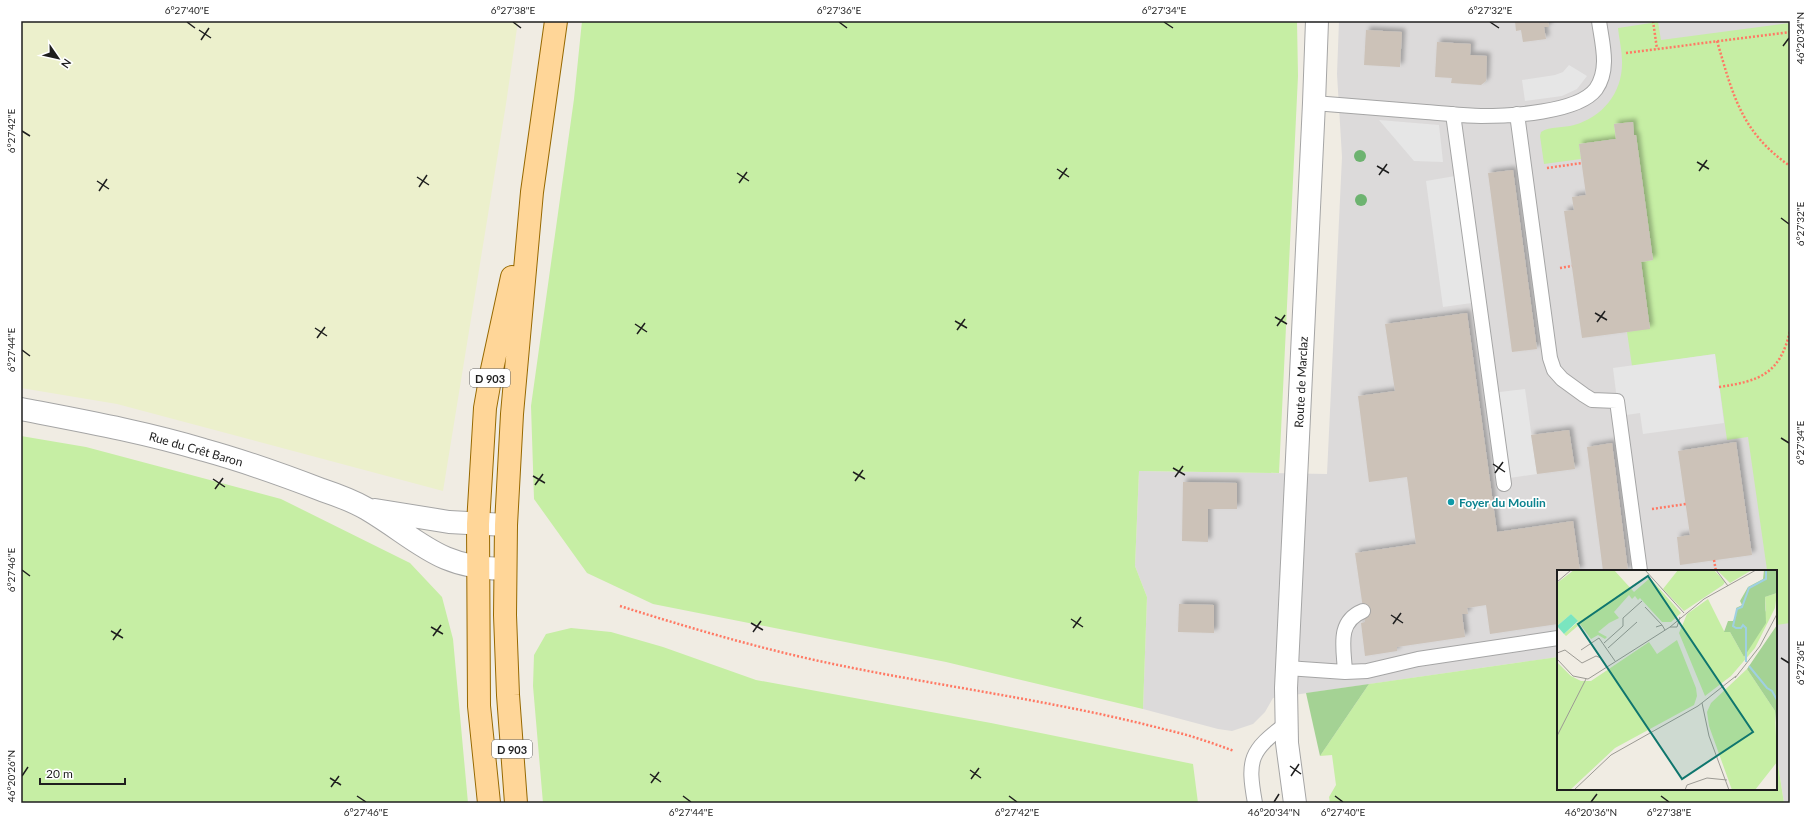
<svg xmlns="http://www.w3.org/2000/svg" width="1811" height="824" font-family="Lato,sans-serif">
  <style>
    .residential { fill: #dcdada }
    .farmland { fill: #ecf0cc }
    .grass { fill: #c6eea4 }
    .forest { fill: #a4d294 }
    .parking { fill: #e6e6e6 }
    .building { fill: #ccc2b8; filter: url(#shadow) }
    .lines { fill: none; stroke-linecap: round; stroke-linejoin: round }
    .service-casing { stroke: #a5a5a5; stroke-width: 16 }
    .tertiary-casing { stroke: #a5a5a5; stroke-width: 24 }
    .primary-casing { stroke: #976900; stroke-width: 24 }
    .path { stroke: #ff7964; stroke-width: 2.5; stroke-dasharray: 2 2; stroke-linecap: butt }
    .service { stroke: #fff; stroke-width: 14 }
    .tertiary { stroke: #fff; stroke-width: 22 }
    .primary { stroke: #ffd698; stroke-width: 22 }
    .tree { fill: #6db370 }
    .ticks { fill: none; stroke: #1e1e1e; stroke-width: 1.5 }
    .culture-dot { fill: #0f9aa8; stroke: #fff; stroke-width: 1.5 }
    .labels { text-anchor: middle; dominant-baseline: central; stroke-width: 3.5; stroke-linejoin: round; paint-order: stroke }
    .shield { fill: #fff; stroke: #626262; stroke-width: 1 }
    .shield-label { font-size: 11px; font-weight: bold; fill: #1e1e1e }
    .street-label { font-size: 12px; fill: #1e1e1e; stroke: #fff }
    .culture-label { font-size: 12px; font-weight: bold; fill: #0d838f; stroke: #fff; text-anchor: start }
    .inset-river { fill: none; stroke: #9fd0e1; stroke-width: 2 }
    .inset-road { fill: none; stroke: #9c9a94; stroke-width: 1 }
    .view { fill: #0f766e; fill-opacity: 0.15; stroke: #0f766e; stroke-width: 2 }
    .inset-edge { fill: none; stroke: #1e1e1e; stroke-width: 2 }
    .neatline { fill: none; stroke: #1e1e1e; stroke-width: 1.5 }
    .ticks-label { font-size: 10px; text-anchor: middle; fill: #1e1e1e }
  </style>
  <defs>
    <filter id="shadow"><feDropShadow dx="3.5" dy="-3.5" stdDeviation="2" flood-color="#0004"/></filter>
  </defs>
  <rect width="100%" height="100%" fill="#f0ece3"/>
  <path class="residential" d="M1339,21H1790V803H1784L1776,752V571H1558V657L1273,698L1265,712L1253,724L1232,731L1218,729L1143,709L1147,597L1135,566L1139,471L1327,474L1342,157L1337,74Z"/>
  <path class="farmland" d="M21,21H518L506,104L443,491L117,404L21,388Z"/>
  <path class="grass" d="M582,21H1297L1298,76L1279,473L1139,471L1135,566L1147,597L1143,709L946,662L653,604L587,573L534,499L531,406L574,99Z
    M1658,22L1661,40L1790,23V623L1776,625V571H1762L1767,570L1748,437L1727,440L1715,354L1632,366L1627,332L1650,328L1641,262L1653,260L1636,135H1634L1633,122L1614,124L1616,139L1579,144L1581,159L1544,164L1540,136L1541,132C1550,126 1564,128 1574,125C1603,117 1623,92 1622,61C1622,50 1619,39 1618,28Z
    M21,436L86,447L281,499L410,563L442,597L453,639L468,803H21Z
    M571,628L611,632L663,647L756,680L991,723L1193,764L1198,803H543L533,686L534,655L546,634Z
    M1558,657V789H1776V752L1784,803H1330L1329,797L1336,785L1332,755L1320,756L1369,684Z"/>
  <path class="forest" d="M1369,684L1320,756L1306,693Z"/>
  <path class="parking" d="M1569,65L1587,76L1577,89L1562,96L1525,101L1522,80L1555,75L1563,72Z
    M1379,120L1439,125L1443,162L1414,161Z
    M1461,175L1479,302L1443,307L1426,181Z
    M1715,354L1724,423L1643,434L1640,413L1619,416L1613,368Z
    M1525,389L1537,474L1503,479L1491,393Z"/>
  <path class="building" d="M1515,21H1548L1549,27H1544L1546,39L1523,42L1521,30L1516,31Z
    M1366,30L1402,32L1400,67L1364,65Z
    M1437,42L1471,44L1470,55L1487,56L1486,81L1481,85L1451,83L1452,78L1435,77Z
    M1633,122L1634,135H1636L1653,260L1641,262L1650,329L1582,338L1564,211L1574,210L1572,197L1586,195L1579,144L1616,139L1614,124Z
    M1513,170L1537,349L1512,352L1488,173Z
    M1467,313L1497,532L1573,521L1580,571H1558V624L1490,634L1486,605L1467,608L1468,614H1462L1465,637L1397,647V651L1365,656L1361,623L1365,622L1355,553L1416,544L1407,477L1369,482L1358,396L1395,391L1385,324Z
    M1569,430L1575,469L1537,474L1531,435Z
    M1736,442L1752,555L1680,565L1677,537L1690,535L1678,451Z
    M1612,443L1628,571H1603L1587,447Z
    M1183,482L1237,483V509H1208V542L1182,541Z
    M1179,604L1214,605V633L1178,632Z"/>
  <g class="lines">
    <g class="service-casing">
      <path id="service" d="M1314,103C1352,106 1389,109 1426,112C1444,113 1463,116 1481,116C1509,116 1578,113 1596,89C1610,69 1602,43 1599,21
        M1453,114L1504,484
        M1517,114L1550,358L1554,370L1562,379L1584,395L1592,400L1617,401L1640,571
        M1287,668L1345,672C1344,648 1336,622 1363,611
        M1345,672L1367,671L1418,659L1558,638
        M1255,803C1247,759 1250,751 1286,724"/>
    </g>
    <g class="tertiary-casing">
      <path id="tertiary" d="M21,409C83,421 144,432 204,450C244,461 283,475 322,490C337,495 353,501 367,509C419,540 439,569 505,569
        M375,510L449,522L506,525
        M1295,803L1287,743L1286,688L1314,103L1317,21"/>
    </g>
    <g class="primary-casing">
      <path id="primary" d="M489,803L479,706L478,524L485,408L491,374L512,277
        M516,803L508,695L505,615L506,525L512,414L532,192L556,21"/>
    </g>
    <path class="path" d="M1653,21L1657,49
      M1717,41C1733,95 1741,132 1790,166
      M1626,53L1790,32
      M1547,168L1582,163
      M1560,268L1572,266
      M1719,387C1760,381 1780,374 1790,331
      M1652,509L1686,504
      M1714,560L1716,571
      M620,606C693,629 768,651 843,666C951,688 1061,702 1167,730C1190,735 1212,743 1234,751"/>
    <use href="#service" class="service"/>
    <use href="#tertiary" class="tertiary"/>
    <use href="#primary" class="primary"/>
  </g>
  <g class="tree">
    <circle cx="1360" cy="156" r="6"/>
    <circle cx="1361" cy="200" r="6"/>
  </g>
  <path class="ticks" d="M187,22L195,28M513,22L521,28M839,22L847,28M1164,22L1173,28M1490,22L1499,28M199,30L211,38M201,40L209,28M1783,46L1789,38M22,131L30,136M1697,162L1709,169M1377,166L1389,173M1057,169L1069,177M1699,171L1707,160M737,173L749,181M1379,175L1387,164M417,177L429,185M1059,179L1067,168M97,181L109,189M739,183L747,172M419,187L427,175M99,191L107,179M1781,218L1789,224M1595,313L1607,320M1275,317L1287,324M955,321L967,328M1597,322L1605,311M635,324L647,332M1277,326L1285,315M315,328L327,336M957,330L965,319M637,334L645,323M317,338L325,327M22,350L30,356M1781,438L1789,443M1493,464L1505,472M1173,468L1185,475M853,472L865,479M1495,473L1503,462M533,476L545,483M1175,477L1183,466M213,479L225,487M855,481L863,470M535,485L543,474M215,489L223,478M22,570L30,576M1391,615L1403,623M1071,619L1083,627M751,623L763,630M1393,624L1401,613M431,627L443,634M1073,628L1081,617M111,631L123,638M753,632L761,621M433,636L441,625M113,640L121,629M1781,658L1789,663M1290,766L1301,774M970,770L981,778M650,774L661,782M22,776L28,767M1291,776L1299,764M330,778L341,785M971,779L979,768M651,783L659,772M331,787L339,776M357,796L366,802M683,796L691,802M1009,796L1017,802M1335,796L1343,802M1661,796L1669,802M1274,802L1279,794M1591,802L1597,794"/>
  <circle class="culture-dot" cx="1451" cy="502" r="4"/>
  <g class="labels">
    <g class="shield">
      <rect x="470" y="369" width="40" height="18" rx="3"/>
      <rect x="492" y="740" width="40" height="18" rx="3"/>
    </g>
    <g class="shield-label">
      <text x="490" y="378">D 903</text>
      <text x="512" y="749">D 903</text>
    </g>
    <g class="street-label">
      <text transform="translate(1301 382) rotate(-87)">Route de Marclaz</text>
      <text transform="translate(196 449) rotate(16)">Rue du Crêt Baron</text>
    </g>
    <g class="culture-label">
      <text x="1459" y="502">Foyer du Moulin</text>
    </g>
  </g>
  <g transform="translate(1557 570)">
    <rect width="220" height="220" fill="#f0ece3"/>
    <path d="M17,0H57L77,22L93,8L124,43L114,52H105L83,28L81,30L78,26L75,29L72,25L57,42L62,48L52,53L41,62L50,67L48,69L41,65L34,69L23,54L9,66L7,64L21,52L14,44L0,56V13ZM121,0H157L168,12L166,15L127,41L106,19ZM160,0H195L173,13ZM220,23L218,38L198,78L174,106L148,126L122,63L130,44L151,29L167,61L173,62L187,87L209,40L208,27ZM120,70L139,118L140,126L137,135L58,178L13,220H0V92L14,106L24,111H34L92,72L100,84ZM190,99L218,141L220,192L198,220H175L152,156L150,142L154,133Z" fill="#c6eea4"/>
    <path d="M207,0H220V23L208,27L209,53L187,87L173,62H167L171,51H176L179,46V38L185,35L183,31L191,17L206,9ZM220,55V164L218,141L190,99Z" fill="#a4d294"/>
    <path d="M14,44L21,51L7,64L0,56Z" fill="#7ae5bf"/>
    <path class="inset-river" d="M189,92V58L186,55L184,58H179L176,56L180,39L185,37L192,18L209,9V0M192,96L210,118L215,121L220,130"/>
    <path class="inset-road" d="M88,0L127,43M159,0L171,16M0,12L14,0M88,37L105,55M99,57L105,55L108,60M113,57H120L123,47M47,73L66,56V48L85,31M51,78L80,52M24,80L42,68L58,91M0,83L8,80L25,93L39,86L44,88M0,89L16,106L31,109L113,57L147,29L199,0M178,108L203,76L220,44M145,133L152,166L172,220M0,166L29,109M17,220L54,185L141,136L179,106M128,220L130,215L150,208L170,210"/>
    <path class="view" d="M91,6L196,162L125,209L21,54Z"/>
    <rect width="220" height="220" class="inset-edge"/>
  </g>
  <rect width="1811" height="824" fill="none" stroke="#ffffff" stroke-width="44"/>
  <g transform="translate(58 58) rotate(124)" stroke="#ffffff" stroke-width="3" paint-order="stroke">
  <path d="M0-3L7 15L0 10L-7 15Z" fill="#1e1e1e"/>
  <text y="-6" font-size="11" font-weight="bold" text-anchor="middle" fill="#1e1e1e">N</text>
  </g>
  <path d="M40 778v6h85v-6" fill="none" stroke="#1e1e1e" stroke-width="2"/>
  <text x="46" y="778" font-size="12" fill="#1e1e1e" stroke="#ffffff" stroke-width="3" paint-order="stroke">20 m</text>
  <rect x="22" y="22" width="1767" height="780" class="neatline"/>
  <g class="ticks-label">
    <text x="187" y="14">6°27'40"E</text>
    <text x="513" y="14">6°27'38"E</text>
    <text x="839" y="14">6°27'36"E</text>
    <text x="1164" y="14">6°27'34"E</text>
    <text x="1490" y="14">6°27'32"E</text>
    <text transform="translate(1800 38) rotate(-90)" y="4">46°20'34"N</text>
    <text transform="translate(11 131) rotate(-90)" y="4">6°27'42"E</text>
    <text transform="translate(1800 224) rotate(-90)" y="4">6°27'32"E</text>
    <text transform="translate(11 350) rotate(-90)" y="4">6°27'44"E</text>
    <text transform="translate(1800 443) rotate(-90)" y="4">6°27'34"E</text>
    <text transform="translate(11 570) rotate(-90)" y="4">6°27'46"E</text>
    <text transform="translate(1800 663) rotate(-90)" y="4">6°27'36"E</text>
    <text transform="translate(11 776) rotate(-90)" y="4">46°20'26"N</text>
    <text x="366" y="816">6°27'46"E</text>
    <text x="691" y="816">6°27'44"E</text>
    <text x="1017" y="816">6°27'42"E</text>
    <text x="1274" y="816">46°20'34"N</text>
    <text x="1343" y="816">6°27'40"E</text>
    <text x="1591" y="816">46°20'36"N</text>
    <text x="1669" y="816">6°27'38"E</text>
  </g>
</svg>
